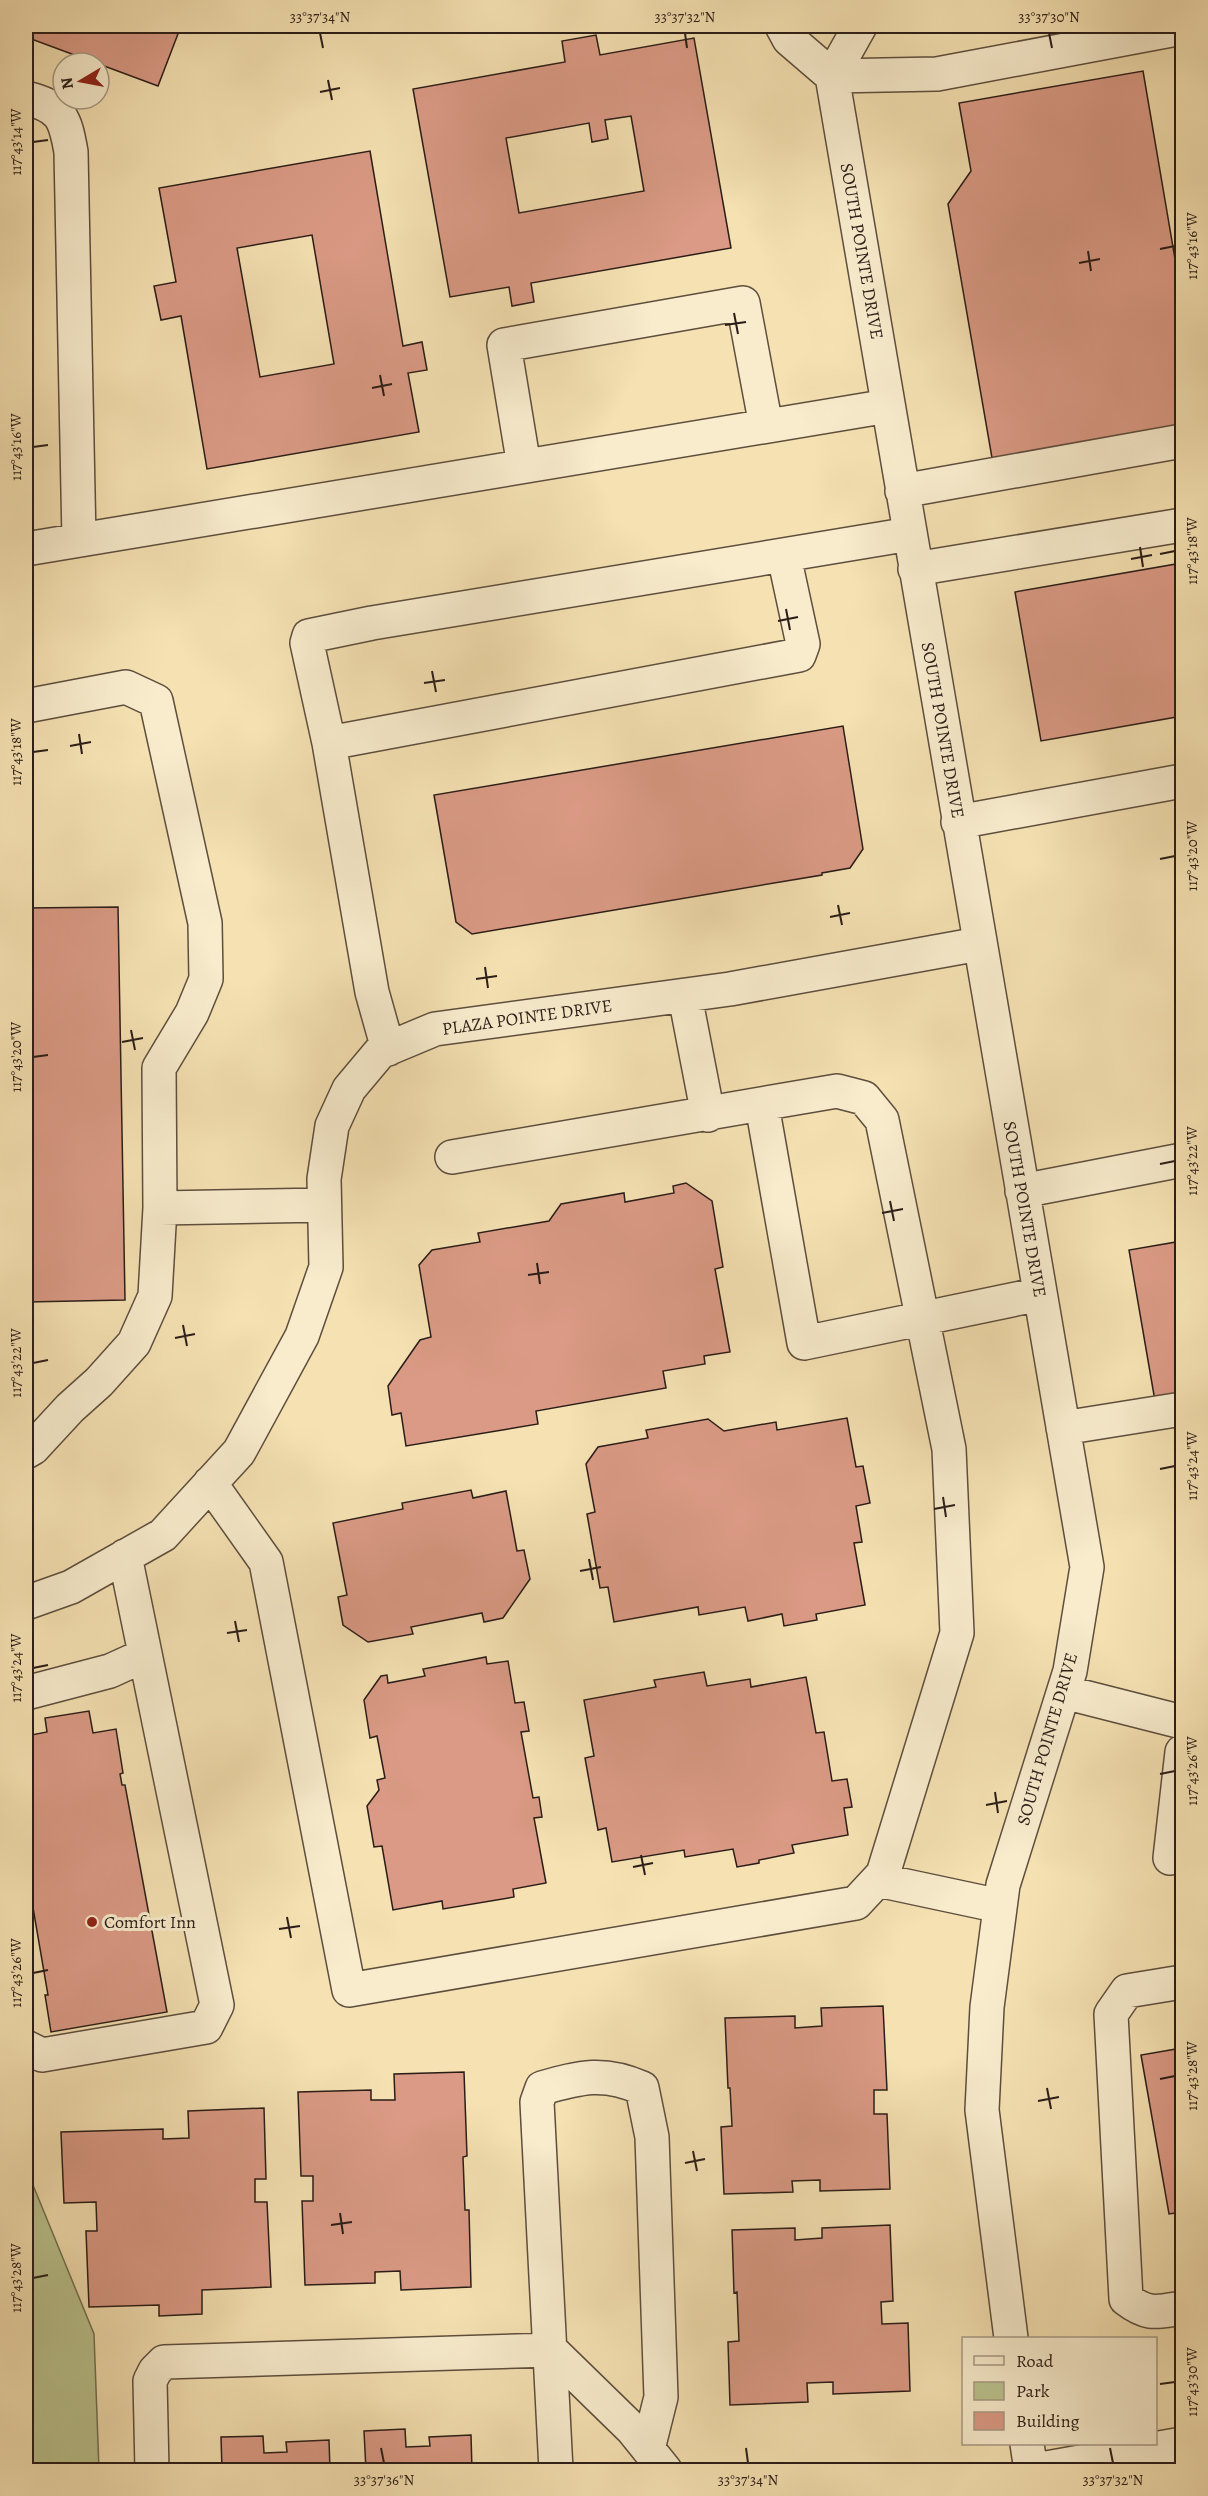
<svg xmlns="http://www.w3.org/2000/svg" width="1208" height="2496" font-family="Alegreya,serif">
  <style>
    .green { fill: #bac38e; stroke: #727053; stroke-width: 1.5 }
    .building { fill: #da9a85; stroke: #2a1d18; stroke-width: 1.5; fill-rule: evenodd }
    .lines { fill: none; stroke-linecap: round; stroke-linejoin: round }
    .minor-casing { stroke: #5d4e3e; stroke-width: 36 }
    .minor { stroke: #f8eccd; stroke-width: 33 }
    .ticks { fill: none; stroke: #2a1d18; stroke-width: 2 }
    .poi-dot { fill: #8f2418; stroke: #f8eccd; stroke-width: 2 }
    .labels { text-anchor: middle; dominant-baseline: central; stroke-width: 6; stroke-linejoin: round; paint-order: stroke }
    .street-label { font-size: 18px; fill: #2a1d18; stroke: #f8eccd }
    .poi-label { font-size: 18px; fill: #2a1d18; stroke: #f8eccd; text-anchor: start }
    .neatline { fill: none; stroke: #2a1d18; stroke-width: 2 }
    .ticks-label { font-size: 15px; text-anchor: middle; fill: #2a1d18 }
  </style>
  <rect width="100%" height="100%" fill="#f5e1b2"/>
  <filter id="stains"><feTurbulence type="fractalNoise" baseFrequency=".00333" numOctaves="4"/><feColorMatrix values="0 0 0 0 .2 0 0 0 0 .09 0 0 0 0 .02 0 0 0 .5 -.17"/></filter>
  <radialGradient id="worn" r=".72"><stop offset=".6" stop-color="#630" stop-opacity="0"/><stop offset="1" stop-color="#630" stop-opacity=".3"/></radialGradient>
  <path class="green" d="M26,2168L94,2334L99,2470H26Z"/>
  <path class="building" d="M29,26H181L158,86L26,37Z
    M596,35L600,55L694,38L731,248L531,283L534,302L512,306L509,287L450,297L413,89L565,62L562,41ZM631,116L644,191L519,213L506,138L589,123L592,142L608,139L605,120Z
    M1143,71L1182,300V425L992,458L948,204L971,171L959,103Z
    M370,151L403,346L422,342L427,370L408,373L419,432L207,469L181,316L161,320L154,286L176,282L159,188ZM312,235L334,364L260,377L237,248Z
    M1182,563V716L1041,741L1015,592Z
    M843,726L863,849L850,868L822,873V875L472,934L456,922L434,795Z
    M118,907L125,1300L26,1302V908Z
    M686,1183L712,1201L723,1267L715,1269L730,1352L704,1356L705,1364L663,1371L666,1388L536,1411L538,1424L406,1446L401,1413L392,1415L388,1386L420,1340L431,1337L419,1265L432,1250L480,1242L478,1233L549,1221L561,1204L624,1193L625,1202L674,1193L673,1186Z
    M1182,1241V1396L1155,1401L1129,1250Z
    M847,1418L856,1467L863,1466L870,1503L856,1506L862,1542L854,1543L865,1605L816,1614L817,1620L784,1626L782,1614L748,1621L745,1607L699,1615L698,1607L614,1622L608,1587L600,1588L587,1514L595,1512L586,1464L598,1447L648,1438L646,1430L708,1419L724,1431L776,1422L777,1430Z
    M471,1490L473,1498L506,1491L517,1551L524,1550L530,1579L503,1618L484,1622L482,1613L411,1627L413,1634L368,1642L343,1625L338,1597L347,1595L333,1523L403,1509L402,1503Z
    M486,1657L487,1664L508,1661L515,1703L524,1702L529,1731L521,1732L533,1798L539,1797L542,1817L534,1818L546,1883L513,1889L514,1897L443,1909L442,1901L393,1910L382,1846L374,1847L367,1806L379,1790L377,1780L385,1778L377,1736L370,1738L364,1700L381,1676L387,1675L388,1683L425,1676L423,1669Z
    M704,1672L707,1686L750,1679L751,1687L806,1677L816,1733L824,1732L832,1781L847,1779L852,1807L844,1808L848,1835L792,1845L794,1853L759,1860V1863L737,1867L733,1849L685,1857L684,1850L612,1862L606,1828L598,1830L585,1758L594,1756L584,1700L656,1687L654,1680Z
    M89,1711L93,1733L116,1729L123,1773L120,1774L122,1785H125L167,2012L51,2032L45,1995H48L26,1867V1736L47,1732L45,1718Z
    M883,2006L887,2090H874V2114H887L890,2189L820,2191V2180L792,2181L793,2192L724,2194L721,2127L732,2126L730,2088H728L725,2018L795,2016V2028L822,2026L821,2008Z
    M1182,2048V2212L1169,2214L1141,2055Z
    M464,2072L467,2156L463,2157L465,2210H469L471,2287L401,2290L400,2271L375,2272V2283L305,2285L302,2201H313V2176H301L298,2092L371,2090V2100H395L394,2074Z
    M264,2108L266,2179H255V2202H267L271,2287L202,2290V2314L159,2316V2305L89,2307L86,2231H97L96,2202L64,2203L61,2132L163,2129V2139L189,2138L188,2111Z
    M890,2225L893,2301L881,2302L882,2324L908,2323L910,2391L833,2394V2382L807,2383L808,2402L730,2405L728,2342L739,2341L737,2292L734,2293L732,2230L795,2228V2240L822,2238V2228Z
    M405,2429L406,2447L430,2446L429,2437L471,2435L472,2470H366L364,2431Z
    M263,2436L264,2453L287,2452L286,2442L329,2440L330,2470H222L221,2437Z"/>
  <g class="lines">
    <g class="minor-casing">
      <path id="minor" d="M782,26L789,39L832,76L937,74L1182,28
        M832,76L1087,1567L1070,1671L1003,1885L987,2007L982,2110L1011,2338
        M832,76L860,26
        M26,98C61,107 65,117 71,152L79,540
        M524,466L504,345L743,303L766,426
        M902,491L1182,441
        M26,549L888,406
        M915,569L1182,525
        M26,706L126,687L156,701L205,923L206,979L192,1013L159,1068L160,1208L155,1296L134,1343L99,1382L70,1408L33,1448L26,1452
        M329,743L799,655L803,644L784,556
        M958,822L1182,781
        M685,996L708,1115
        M388,1049L372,992L329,743L307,643L309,636L372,623L910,534
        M762,1105L804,1343L1040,1294
        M1022,1191L1182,1160
        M160,1208L324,1205
        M1063,1428L1182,1409
        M210,1483L266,1562L349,1990L856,1903L883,1874L957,1633L949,1449L882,1120L864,1098L837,1091L452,1157
        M26,1603L71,1587L163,1535L239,1452L302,1336L326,1267L324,1179L332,1126L349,1089L380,1052L435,1029L730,989L979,944
        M1064,1692L1182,1722
        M26,1693L110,1671L145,1655
        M1182,1752L1170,1858L1182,1856
        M878,1880L1000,1906
        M1182,1982L1127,1991L1111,2014L1126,2299C1148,2316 1157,2312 1182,2308
        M26,2047L42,2055L206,2027L217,2005L125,1556
        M1027,2444L1031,2470
        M152,2470L150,2381L155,2371L164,2362L551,2350L632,2429L665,2470
        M556,2470L537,2102L542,2088C581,2077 604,2071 642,2088L652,2137L661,2397L648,2449
        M1035,2470L1182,2444"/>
    </g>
    <use href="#minor" class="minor"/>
  </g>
  <path class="ticks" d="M320,33L323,48M685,33L687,48M1049,33L1052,48M328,80L332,100M320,92L340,88M33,142L48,140M1160,249L1175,246M1088,251L1091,271M1079,263L1100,259M734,313L738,334M725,325L746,322M380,375L384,396M372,388L392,384M33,447L48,445M1140,547L1143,567M1160,554L1175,551M1131,559L1152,555M786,609L790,630M778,621L798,617M432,671L436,692M424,683L445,680M79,734L82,754M70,746L91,742M33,752L48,750M1160,859L1175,856M838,905L842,925M830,917L850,913M485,967L488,988M476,979L497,976M131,1030L135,1050M122,1042L143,1038M33,1057L48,1055M1160,1164L1175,1161M890,1201L894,1221M882,1213L903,1209M537,1263L540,1284M528,1275L549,1272M183,1325L187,1346M175,1338L195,1334M33,1363L48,1360M1160,1469L1175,1466M943,1497L946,1517M934,1509L955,1505M589,1559L593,1580M580,1571L601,1567M235,1621L239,1642M227,1633L247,1630M33,1668L48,1665M1160,1774L1175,1771M995,1792L998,1813M986,1805L1007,1801M641,1855L645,1875M633,1867L653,1863M287,1917L291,1938M279,1929L300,1926M33,1973L48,1970M1160,2079L1175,2076M1047,2088L1051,2109M1038,2101L1059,2097M693,2151L697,2171M685,2163L705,2159M340,2213L343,2234M331,2225L352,2222M33,2278L48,2275M1160,2384L1175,2382M381,2448L384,2463M746,2448L748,2463M1110,2448L1113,2463"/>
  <circle class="poi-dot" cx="92" cy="1922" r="6"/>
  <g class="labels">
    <g class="street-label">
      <text transform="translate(862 251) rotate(80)">SOUTH POINTE DRIVE</text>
      <text transform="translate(943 730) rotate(80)">SOUTH POINTE DRIVE</text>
      <text transform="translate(527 1017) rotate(-8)">PLAZA POINTE DRIVE</text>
      <text transform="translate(1025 1209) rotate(80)">SOUTH POINTE DRIVE</text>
      <text transform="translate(1047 1739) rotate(-74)">SOUTH POINTE DRIVE</text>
    </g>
    <g class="poi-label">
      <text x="104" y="1922">Comfort Inn</text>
    </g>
  </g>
  <rect width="1208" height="2496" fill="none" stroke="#f5e1b2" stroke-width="66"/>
  <rect x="962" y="2337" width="195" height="108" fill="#f8eccd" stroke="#a69985" stroke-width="1.5"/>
  <rect x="974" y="2356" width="30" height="9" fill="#f8eccd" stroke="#a69985" stroke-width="1.5"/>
  <text x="1016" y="2367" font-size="18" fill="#2a1d18">Road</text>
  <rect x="974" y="2382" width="30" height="18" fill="#bac38e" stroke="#a69985" stroke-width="1.5"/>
  <text x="1016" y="2397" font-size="18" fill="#2a1d18">Park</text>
  <rect x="974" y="2412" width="30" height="18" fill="#da9a85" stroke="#a69985" stroke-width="1.5"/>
  <text x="1016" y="2427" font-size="18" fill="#2a1d18">Building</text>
  <g transform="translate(81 81) rotate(260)"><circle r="28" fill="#f8eccd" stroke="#a69985" stroke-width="1.5"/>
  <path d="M0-4.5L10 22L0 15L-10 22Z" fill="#8f2418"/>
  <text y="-9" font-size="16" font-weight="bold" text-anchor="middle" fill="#2a1d18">N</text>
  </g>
  <rect x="33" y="33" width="1142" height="2430" class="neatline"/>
  <g class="ticks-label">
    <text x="320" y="22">33°37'34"N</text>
    <text x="685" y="22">33°37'32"N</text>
    <text x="1049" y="22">33°37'30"N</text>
    <text transform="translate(16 142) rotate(-90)" y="5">117°43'14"W</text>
    <text transform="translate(1192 246) rotate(-90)" y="5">117°43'16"W</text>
    <text transform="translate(16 447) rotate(-90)" y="5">117°43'16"W</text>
    <text transform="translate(1192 551) rotate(-90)" y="5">117°43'18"W</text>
    <text transform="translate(16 752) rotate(-90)" y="5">117°43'18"W</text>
    <text transform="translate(1192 856) rotate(-90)" y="5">117°43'20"W</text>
    <text transform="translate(16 1057) rotate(-90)" y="5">117°43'20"W</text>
    <text transform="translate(1192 1161) rotate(-90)" y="5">117°43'22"W</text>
    <text transform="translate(16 1363) rotate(-90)" y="5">117°43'22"W</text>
    <text transform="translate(1192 1466) rotate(-90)" y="5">117°43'24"W</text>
    <text transform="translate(16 1668) rotate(-90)" y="5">117°43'24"W</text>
    <text transform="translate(1192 1771) rotate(-90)" y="5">117°43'26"W</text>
    <text transform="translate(16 1973) rotate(-90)" y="5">117°43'26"W</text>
    <text transform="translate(1192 2076) rotate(-90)" y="5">117°43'28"W</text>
    <text transform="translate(16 2278) rotate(-90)" y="5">117°43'28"W</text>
    <text transform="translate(1192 2382) rotate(-90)" y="5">117°43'30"W</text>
    <text x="384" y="2485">33°37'36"N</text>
    <text x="748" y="2485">33°37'34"N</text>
    <text x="1113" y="2485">33°37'32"N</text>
  </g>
  <rect width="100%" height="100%" filter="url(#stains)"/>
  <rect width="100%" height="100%" fill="url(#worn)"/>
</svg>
